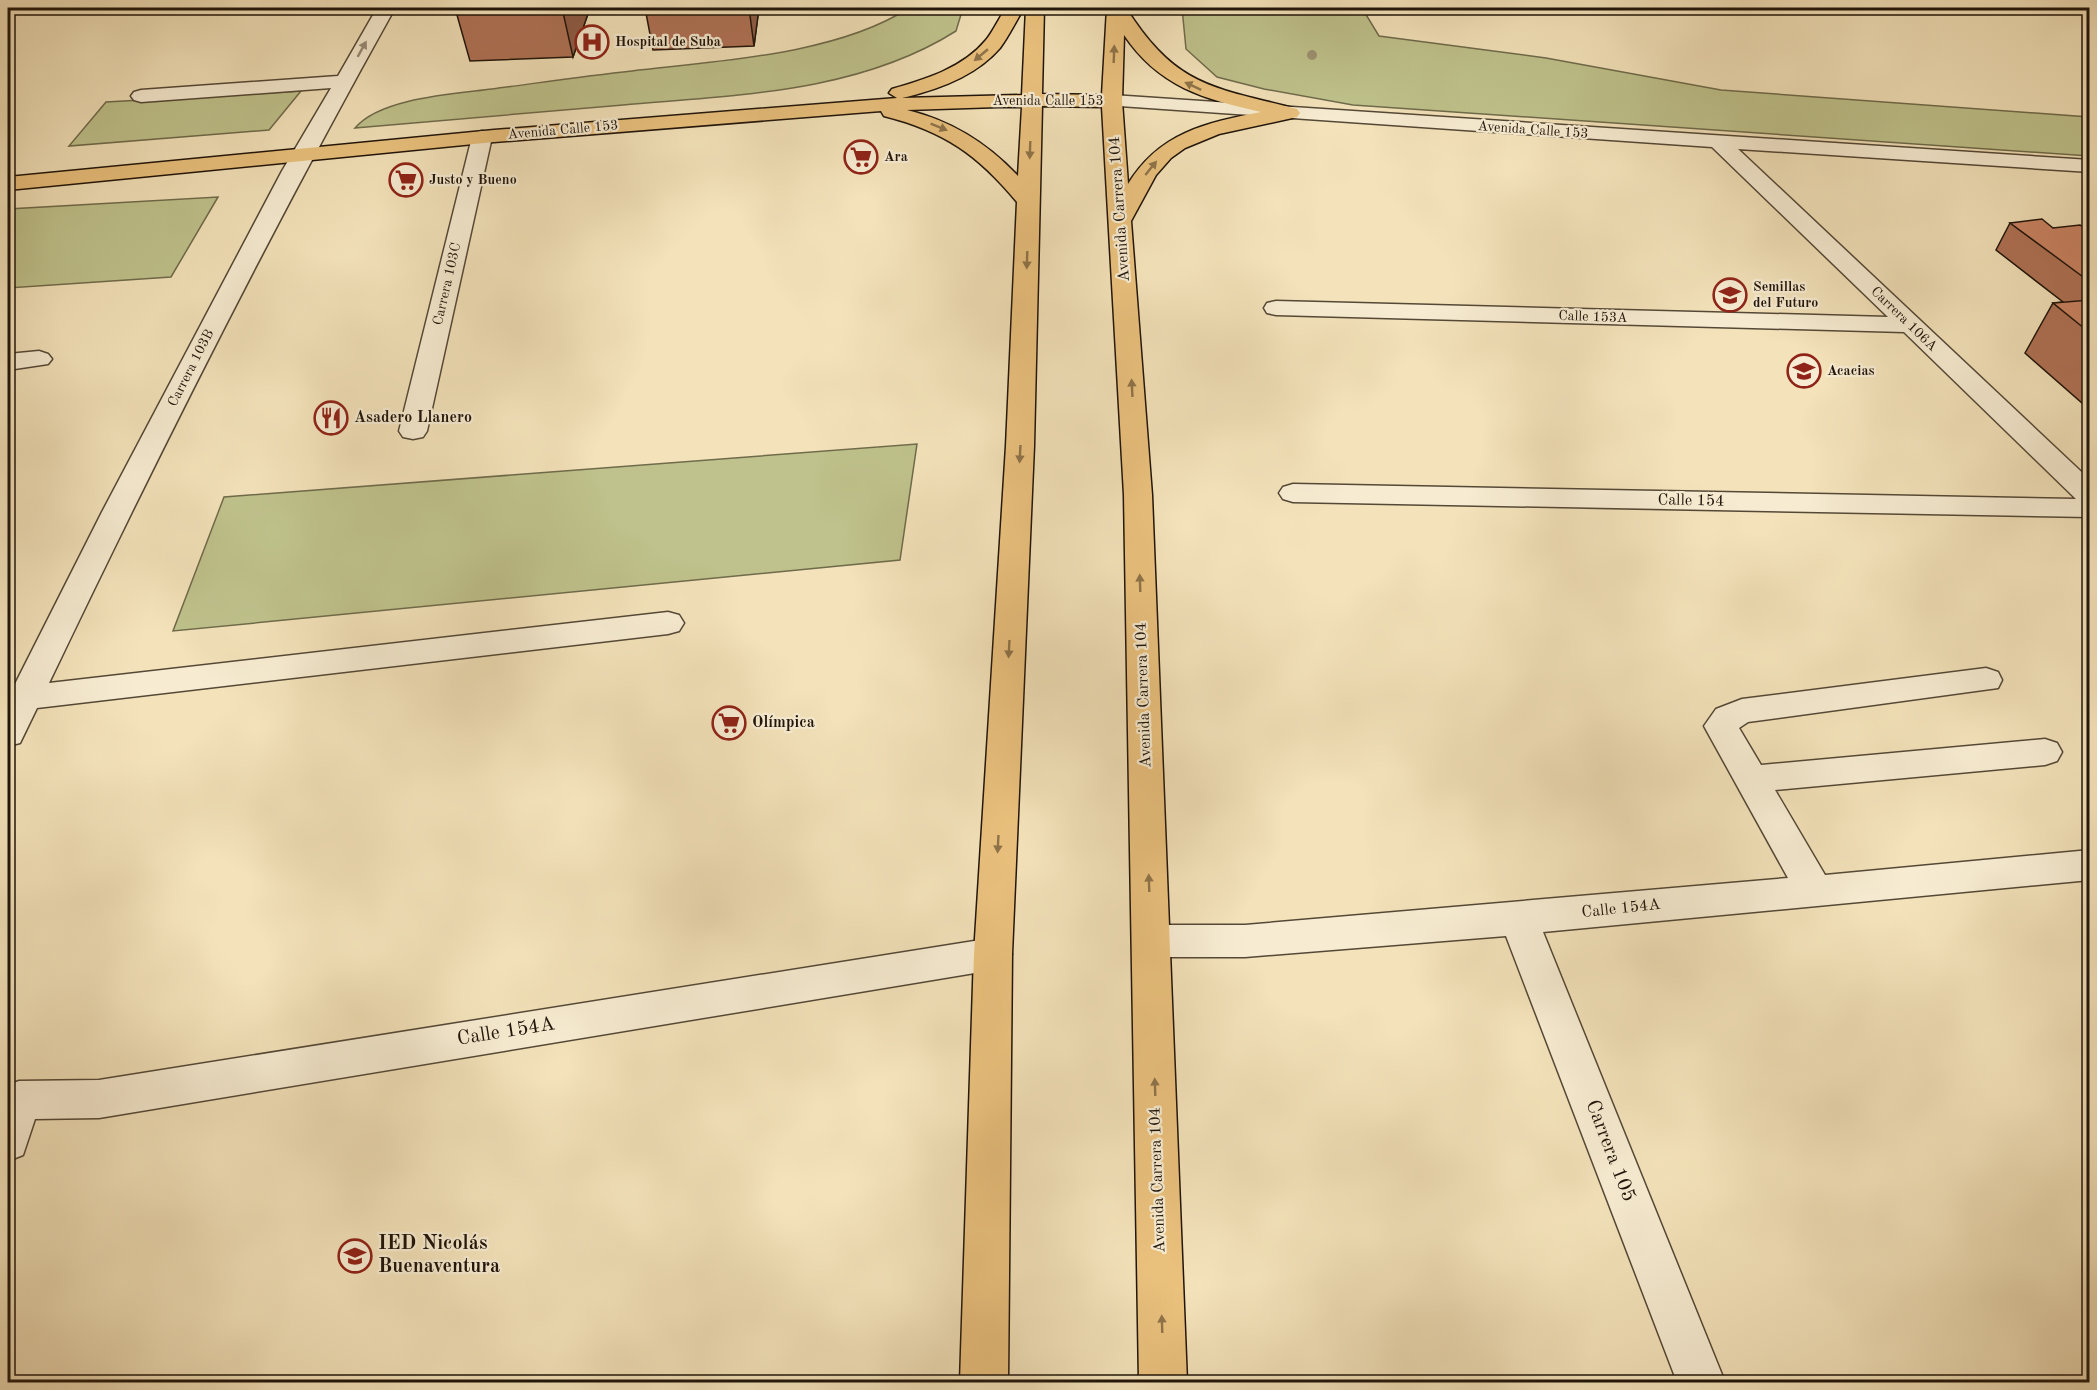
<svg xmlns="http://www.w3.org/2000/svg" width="2097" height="1390" font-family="'Old Standard TT',serif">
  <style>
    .green { fill: #bfc28c; stroke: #6f6b4b; stroke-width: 1.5 }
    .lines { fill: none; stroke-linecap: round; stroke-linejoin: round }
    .minor-casing { stroke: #544836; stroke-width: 3 }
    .major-casing { stroke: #1f140a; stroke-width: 3 }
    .minor { fill: #f7ecd2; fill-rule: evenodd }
    .major { fill: #eac17d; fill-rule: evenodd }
    .tree { fill: #9d9272 }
    .wall { fill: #af7256; stroke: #1f140a; stroke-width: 1.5 }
    .shaded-wall { fill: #8e5c46; stroke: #1f140a; stroke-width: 1.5 }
    .building { fill: #cb8464; stroke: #1f140a; stroke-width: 1.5 }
    .oneway { fill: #968b78 }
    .oneway2 { fill: #8f7349 }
    .labels { text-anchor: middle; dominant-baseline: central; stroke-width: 4.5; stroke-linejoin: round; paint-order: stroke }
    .far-poi-label { font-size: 14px; font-weight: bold; fill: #1f140a; stroke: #f7ecd2; text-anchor: start }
    .far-street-label { font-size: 14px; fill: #1f140a; stroke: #f7ecd2 }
    .street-label { font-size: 16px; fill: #1f140a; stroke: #f7ecd2 }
    .poi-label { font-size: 16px; font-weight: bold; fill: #1f140a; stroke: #f7ecd2; text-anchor: start }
    .near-street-label { font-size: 20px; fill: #1f140a; stroke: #f7ecd2 }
    .near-poi-label { font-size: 20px; font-weight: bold; fill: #1f140a; stroke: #f7ecd2; text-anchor: start }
  </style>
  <rect width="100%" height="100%" fill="#f3e2ba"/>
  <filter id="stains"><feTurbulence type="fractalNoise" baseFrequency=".00333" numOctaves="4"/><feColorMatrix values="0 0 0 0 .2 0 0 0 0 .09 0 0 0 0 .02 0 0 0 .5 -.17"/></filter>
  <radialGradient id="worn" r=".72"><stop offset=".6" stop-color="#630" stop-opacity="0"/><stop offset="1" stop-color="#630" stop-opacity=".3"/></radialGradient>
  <path class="green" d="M909,8H963L956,31C858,93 736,95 623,105C533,112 444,120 355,128C380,98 453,94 492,89C538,83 585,76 632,71C717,61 836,55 909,8Z
    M1182,8H1362L1379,36L1546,58L1721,90L2089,117V156L1353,105L1264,89L1217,77L1186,49Z
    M301,91L269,130L69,146L106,102Z
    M218,197L171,277L8,288V209Z
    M917,444L900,560L173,631L224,497Z"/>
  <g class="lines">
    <g class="minor-casing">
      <path id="minor" d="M377,8H395C272,228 158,455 49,683L668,612L679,615L684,623L679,631L668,634L37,708L20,743L8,746V698L102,512L282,171L331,88L141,102L134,100L131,96L134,92L141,90L338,76Z
        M1112,95L2090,160V172L1738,149L2090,480V517L1293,502L1283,499L1279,493L1283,487L1293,484L2076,499L1904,332L1276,315L1267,313L1264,308L1267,303L1276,301L1888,317L1712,147L1105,105L1102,101L1105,97Z
        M482,131L489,133L492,137L427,431L423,437L413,439L403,437L399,431L472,137L475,133Z
        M39,351L48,354L52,359L48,364L8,370V354Z
        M1986,668L1998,672L2002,680L1998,688L1748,722L1739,728L1761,765L2045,739L2057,743L2062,752L2057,761L2045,765L1775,790L1825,875L2090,850V880L1543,932L1725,1382H1677L1506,936L1245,957H1151L1137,952L1132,941L1137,930L1151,925H1245L1788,878L1704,726L1716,709L1742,699Z
        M993,938L1007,942L1012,954L1007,966L993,970L99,1118L35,1119L23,1155L8,1161V1085L19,1081L99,1080Z"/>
    </g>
    <g class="major-casing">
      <path id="major" d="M1006,8H1024C1016,21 1009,36 1000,48C976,76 937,90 902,98L1022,95L1026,8H1044L1042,94L1102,95L1107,8H1126C1176,87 1212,87 1297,109L1300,113L1297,117L1219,134L1185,148L1171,158L1156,175L1131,221L1152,495L1187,1382H1139L1124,495L1102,107L1042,106L1034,446L1012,954L1008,1382H960L974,954L1006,446L1017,202C978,155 944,131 884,116L881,111L494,142L8,190V177L494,130L897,98L889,93L892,89C926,79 963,68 986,40C994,30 999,18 1006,8ZM1124,35C1159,87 1204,99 1261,112C1206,123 1160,132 1128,184L1122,101ZM998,107H1022L1018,176C987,143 952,121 907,110Z"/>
    </g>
    <use href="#minor" class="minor"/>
    <use href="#major" class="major"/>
  </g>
  <circle class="tree" cx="1312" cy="55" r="5"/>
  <path class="wall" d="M455,8H590L573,57L470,61Z
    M645,8H759L754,46L653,50Z
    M2010,223L2090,232V410L2025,353L2053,303L2063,302L1996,250Z"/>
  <path class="shaded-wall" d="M562,8H590L573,57Z
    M749,8H759L754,46Z"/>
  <path class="building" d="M2042,219L2053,228L2080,225L2090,232V282L2010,223Z
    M2090,300V333L2053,303Z"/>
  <defs><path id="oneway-solid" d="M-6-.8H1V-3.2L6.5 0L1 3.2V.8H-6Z" transform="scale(1.5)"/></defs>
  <use class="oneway" href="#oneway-solid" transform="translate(362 49) rotate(-61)"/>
  <g class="oneway2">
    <use href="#oneway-solid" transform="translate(1114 54) rotate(-88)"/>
    <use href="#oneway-solid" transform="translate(981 55) rotate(140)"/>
    <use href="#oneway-solid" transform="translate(1193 86) rotate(-155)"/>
    <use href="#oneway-solid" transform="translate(939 127) rotate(22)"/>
    <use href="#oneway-solid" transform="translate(1030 150) rotate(92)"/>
    <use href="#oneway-solid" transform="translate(1151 168) rotate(-51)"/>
    <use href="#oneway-solid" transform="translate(1027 260) rotate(92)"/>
    <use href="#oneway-solid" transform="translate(1132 388) rotate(-93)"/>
    <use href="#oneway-solid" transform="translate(1020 454) rotate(93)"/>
    <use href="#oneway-solid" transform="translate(1140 583) rotate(-92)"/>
    <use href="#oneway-solid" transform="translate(1009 649) rotate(93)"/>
    <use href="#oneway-solid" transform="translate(998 844) rotate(93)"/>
    <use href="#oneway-solid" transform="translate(1149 883) rotate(-92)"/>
    <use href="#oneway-solid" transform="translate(1155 1087) rotate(-92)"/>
    <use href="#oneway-solid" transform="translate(1162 1324) rotate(-92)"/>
  </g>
  <defs>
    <g id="hospital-ring" transform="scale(1.725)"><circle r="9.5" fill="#f7ecd2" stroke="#8f2418" stroke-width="1.5"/><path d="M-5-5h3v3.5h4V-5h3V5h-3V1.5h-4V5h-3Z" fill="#8f2418"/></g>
    <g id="supermarket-ring" transform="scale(1.725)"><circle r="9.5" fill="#f7ecd2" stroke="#8f2418" stroke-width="1.5"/><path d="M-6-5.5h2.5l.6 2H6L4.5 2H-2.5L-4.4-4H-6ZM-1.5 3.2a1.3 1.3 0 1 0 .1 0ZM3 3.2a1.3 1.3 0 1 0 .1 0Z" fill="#8f2418"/></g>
    <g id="school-ring" transform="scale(1.725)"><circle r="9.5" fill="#f7ecd2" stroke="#8f2418" stroke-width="1.5"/><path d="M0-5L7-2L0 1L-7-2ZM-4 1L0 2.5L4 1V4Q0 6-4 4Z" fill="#8f2418"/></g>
    <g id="restaurant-ring" transform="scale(1.725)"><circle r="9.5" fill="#f7ecd2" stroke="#8f2418" stroke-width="1.5"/><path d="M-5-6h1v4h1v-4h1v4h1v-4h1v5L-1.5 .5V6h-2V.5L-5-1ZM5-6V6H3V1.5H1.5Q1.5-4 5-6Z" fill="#8f2418"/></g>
  </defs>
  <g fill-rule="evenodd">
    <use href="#hospital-ring" x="592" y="42"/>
    <use href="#supermarket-ring" x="861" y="157"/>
    <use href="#supermarket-ring" x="406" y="180"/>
    <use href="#school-ring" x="1730" y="295"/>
    <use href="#school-ring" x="1804" y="371"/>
    <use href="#restaurant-ring" x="331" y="418"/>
    <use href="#supermarket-ring" x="729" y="723"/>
    <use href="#school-ring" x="355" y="1256"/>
  </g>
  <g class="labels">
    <g class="far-poi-label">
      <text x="615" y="42">Hospital de Suba</text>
      <text x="884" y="157">Ara</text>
      <text x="429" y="180">Justo y Bueno</text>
      <text x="1753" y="287">Semillas<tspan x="1753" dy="16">del Futuro</tspan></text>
      <text x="1827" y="371">Acacias</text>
    </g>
    <g class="far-street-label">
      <text x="1048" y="101">Avenida Calle 153</text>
      <text transform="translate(563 130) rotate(-5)">Avenida Calle 153</text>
      <text transform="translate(1533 130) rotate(4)">Avenida Calle 153</text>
      <text transform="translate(447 284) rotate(-77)">Carrera 103C</text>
      <text transform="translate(1593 317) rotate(2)">Calle 153A</text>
      <text transform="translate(1904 319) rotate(44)">Carrera 106A</text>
      <text transform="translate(191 368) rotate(-63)">Carrera 103B</text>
    </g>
    <g class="street-label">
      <text transform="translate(1120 209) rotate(-94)">Avenida Carrera 104</text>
      <text transform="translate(1691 501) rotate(1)">Calle 154</text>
      <text transform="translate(1144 695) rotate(-92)">Avenida Carrera 104</text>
      <text transform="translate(1621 909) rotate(-6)">Calle 154A</text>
      <text transform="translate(1158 1180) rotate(-92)">Avenida Carrera 104</text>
    </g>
    <g class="poi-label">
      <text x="354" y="418">Asadero Llanero</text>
      <text x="752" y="723">Olímpica</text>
    </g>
    <g class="near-street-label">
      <text transform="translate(506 1032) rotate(-9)">Calle 154A</text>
      <text transform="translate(1610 1151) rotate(69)">Carrera 105</text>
    </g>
    <g class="near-poi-label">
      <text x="378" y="1244">IED Nicolás<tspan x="378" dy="23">Buenaventura</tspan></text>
    </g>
  </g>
  <rect width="2097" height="1390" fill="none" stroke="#f3e2ba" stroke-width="30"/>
  <rect x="9" y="9" width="2079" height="1372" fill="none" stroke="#1f140a" stroke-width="3"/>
  <rect x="15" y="15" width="2067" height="1360" fill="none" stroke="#1f140a" stroke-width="1.5"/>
  <rect width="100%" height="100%" filter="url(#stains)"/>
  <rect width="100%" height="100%" fill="url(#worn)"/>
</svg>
